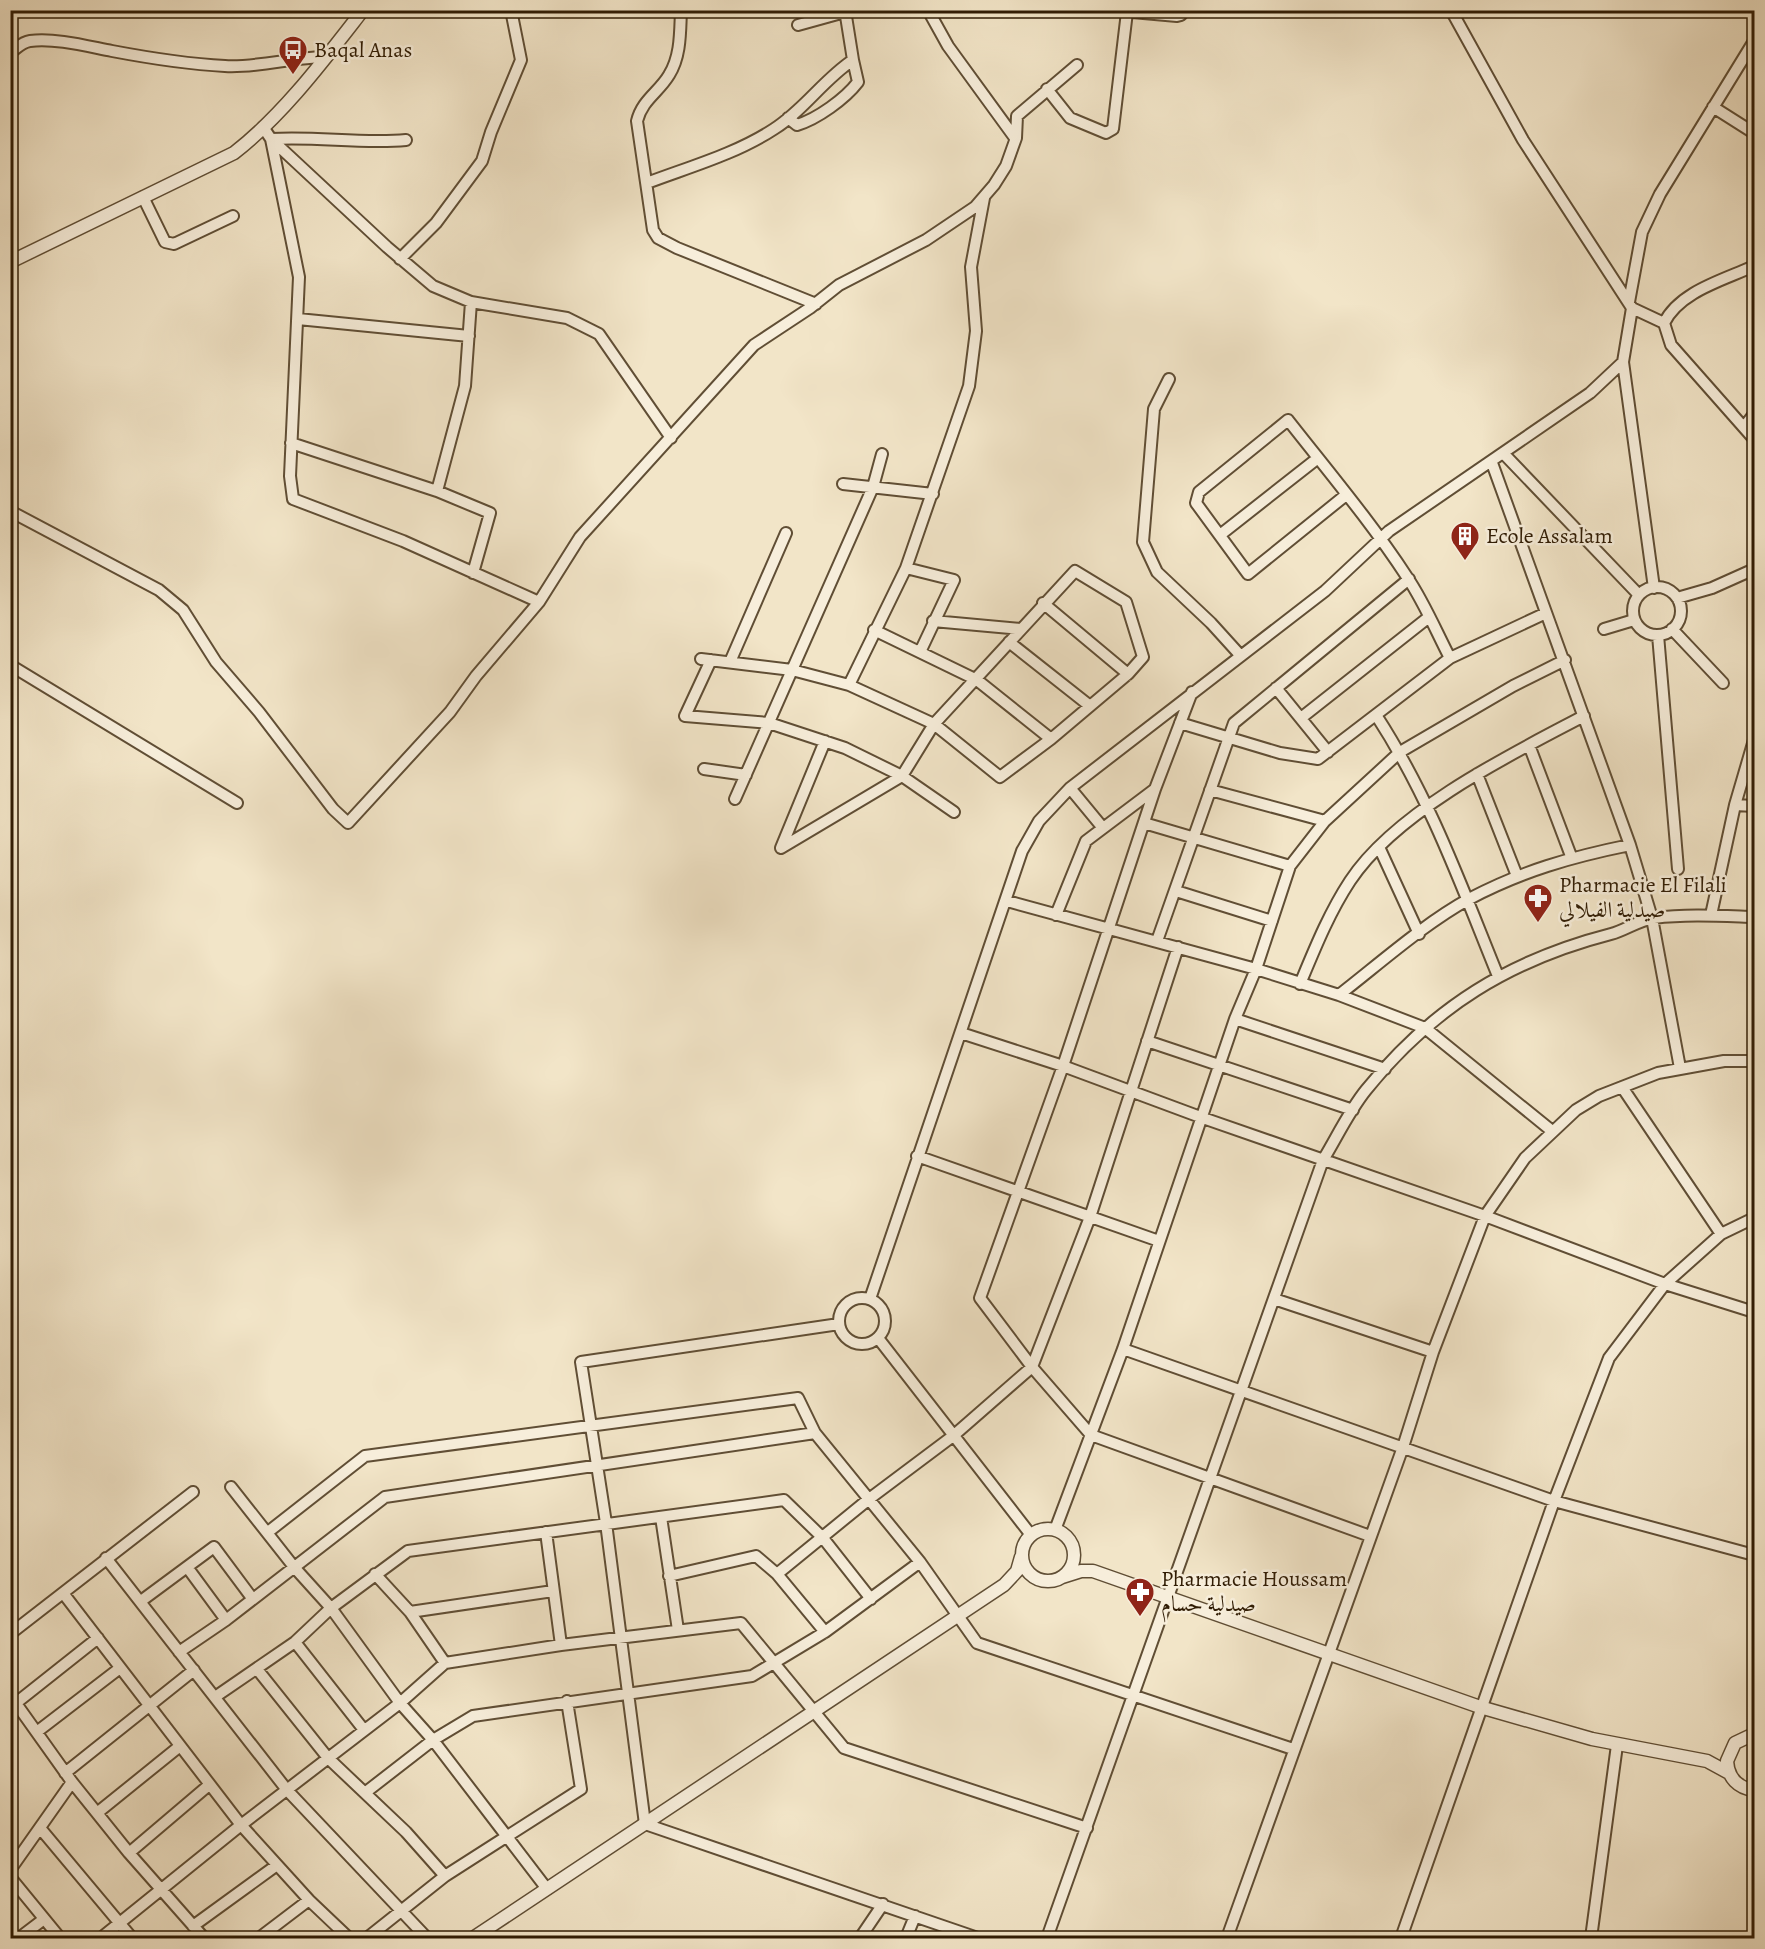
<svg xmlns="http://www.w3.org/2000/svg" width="1765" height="1949" font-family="Alegreya,Amiri,serif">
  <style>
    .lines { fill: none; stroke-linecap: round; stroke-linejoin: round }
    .minor-casing { stroke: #604e35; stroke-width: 14 }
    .tertiary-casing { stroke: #604e35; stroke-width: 15 }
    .minor { stroke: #f7eedb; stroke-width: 10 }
    .tertiary { stroke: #f7eedb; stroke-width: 12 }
    .labels { text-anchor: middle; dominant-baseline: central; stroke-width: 5; stroke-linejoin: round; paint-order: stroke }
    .poi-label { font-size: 22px; fill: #301c04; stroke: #f7eedb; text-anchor: start }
  </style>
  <rect width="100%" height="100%" fill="#f2e5c8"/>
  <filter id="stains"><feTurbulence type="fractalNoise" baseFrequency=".00333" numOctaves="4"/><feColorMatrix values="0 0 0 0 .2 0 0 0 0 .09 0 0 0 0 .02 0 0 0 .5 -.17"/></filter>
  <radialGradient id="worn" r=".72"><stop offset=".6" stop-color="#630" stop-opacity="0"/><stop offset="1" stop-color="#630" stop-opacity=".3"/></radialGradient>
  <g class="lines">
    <g class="minor-casing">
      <path id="minor" d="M681,10C680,32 681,56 669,75C659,92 642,100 637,121L653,230L658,238L677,248L816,304
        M928,10L948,46L1015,138
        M1451,10L1523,140L1632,308L1623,362L1654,588
        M1121,11L1177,16L1181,15L1185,10
        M798,25L845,12
        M10,53C17,48 22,42 30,41C56,38 86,46 112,51C149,58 187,64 225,66C259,68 292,57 326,57
        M1047,89L1070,118L1106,133L1113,129L1127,12
        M1713,107L1754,133
        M788,118L797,125C817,119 845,99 858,82L853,60
        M263,127L271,139L387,247L433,286L471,302L567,318L599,334L671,438
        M406,140C361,144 316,136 271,139L299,277L290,476L293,499L403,541L539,602
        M647,183C689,167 736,154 774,129C804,110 824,79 853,60L845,10
        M143,197L165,242L174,244L233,216
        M400,259L436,223L482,161L491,132L521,60L511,10
        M1629,302L1642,232L1660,194L1754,41
        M1632,308L1664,323C1680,291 1724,280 1754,266
        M298,319L469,336
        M1664,323L1671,345L1754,439
        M1169,379L1154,409L1143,542L1157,572L1211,623L1240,655
        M1744,427L1754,414
        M291,443L437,491L490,513L473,573
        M1504,454L1639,595
        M1492,463L1630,845L1652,918L1680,1068
        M843,484L933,494
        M437,491L465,386L471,302
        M1346,495L1248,574L1196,503L1199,492L1288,420C1328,471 1371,522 1407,577C1424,602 1436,631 1450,658
        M10,511L159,590L183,610L216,662L259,712L333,809L348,823L450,712L476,676L539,602L580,537L754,345L810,308L839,285L926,240L975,207L994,185L1006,166L1016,138L1017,116L1077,65
        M1220,535L1318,458
        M906,568L954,580L920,652
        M1633 611a24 24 0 1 1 48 0a24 24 0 1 1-48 0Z
        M1677,598L1712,588L1750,571
        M933,621L1020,629
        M1604,629L1634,620
        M1672,629L1723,683
        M874,630L977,680L1051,739
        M1658,635L1678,869
        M1009,642L1090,706
        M701,659L792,670L849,685L934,724L1000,777L1051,739L1128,674L1043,603
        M711,660L685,716L769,723L845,748L902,776L954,812
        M730,662L786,533
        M10,665L237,803
        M849,685L906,568L969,386L976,331L971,267L984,198
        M1276,688L1328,752
        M1192,692L1155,789L1063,1066L980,1298L1032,1367L1091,1435L1370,1536
        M1376,715C1430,798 1461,885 1498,976
        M1301,718L1429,617
        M1180,723L1280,753L1318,759L1450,658L1546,613
        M1529,745L1571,856
        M704,769L746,775
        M1477,774L1517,876
        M1070,788L1103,828
        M735,799L873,487L882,454
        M1735,805L1754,806
        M1325,821L1400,752L1513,686L1565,660
        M1144,823L1290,866
        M1379,847L1419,934
        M781,848L902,776L934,724L1075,571L1126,602L1143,657L1128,674
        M781,848L825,741
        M1176,891L1272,921
        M1007,901L1256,969L1339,995L1425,1028L1552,1131
        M1056,915L1086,841L1155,789
        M1711,915L1735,805L1754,740
        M1157,941L1234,723L1409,579
        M1300,984C1315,948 1329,913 1350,881C1396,811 1511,754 1584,716
        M1339,995C1379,964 1425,923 1469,899C1522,871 1571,857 1630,845
        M1235,1019L1385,1069
        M961,1033L1063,1066L1203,1118L1485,1216L1665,1284L1754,1312
        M1147,1041L1353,1110
        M1622,1087L1721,1234
        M917,1156L1159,1241
        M839 1321a23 23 0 1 1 46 0a23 23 0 1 1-46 0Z
        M870,1299L1022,851L1039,821L1070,788L1325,591L1389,531L1590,393L1623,362
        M1274,1299L1433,1352
        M839,1324L581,1362L606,1523L645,1824L978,1938
        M878,1338L1031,1535
        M1123,1349L1554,1501L1754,1555
        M231,1487L294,1567L331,1608L400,1703L433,1740L547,1889
        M661,1517L678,1630
        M1055,1530L1123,1349L1235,1019L1256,969L1290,866L1325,821L1210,790
        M268,1532L365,1456L798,1398L815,1433
        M546,1532L561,1645
        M106,1558L287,1790L427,1938
        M187,1567L226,1620
        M375,1574L410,1612L445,1663
        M777,1574L869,1499L953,1436L1032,1367L1090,1217L1178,947
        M669,1576L756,1556L777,1574L825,1632
        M63,1593L241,1825L309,1900L349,1938
        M141,1601L214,1547L252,1598
        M410,1612L553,1591
        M10,1634L193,1492
        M295,1642L364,1730
        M179,1652L226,1620L385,1497L815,1433L920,1562L977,1643L1293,1749
        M257,1669L328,1758L406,1832L445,1876L367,1938
        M10,1695L72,1782L129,1853L204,1938
        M215,1697L295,1642L331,1608L408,1551L784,1500L823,1538L871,1599
        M16,1703L98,1638
        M38,1731L120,1668
        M65,1773L194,1670
        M366,1792L433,1740L473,1716L752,1676L825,1632L920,1562
        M97,1813L180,1746
        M40,1828L132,1938
        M129,1853L209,1785
        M10,1870L72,1782
        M445,1876L581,1789L567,1701
        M10,1877L60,1938
        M193,1926L277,1865
        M19,1938L44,1919
        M101,1938L241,1825L400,1703L445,1663L561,1645L741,1623L844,1748L1087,1828
        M259,1938L309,1900
        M860,1938L883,1904
        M906,1938L915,1916
        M1047,1938L1323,1160C1337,1137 1349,1111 1366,1090C1433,1007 1510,960 1611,934C1626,930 1639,920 1654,918C1687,914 1721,916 1754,917
        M1227,1938L1403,1447L1433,1352L1485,1216L1525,1158L1576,1110L1599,1096L1658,1073L1724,1061H1754
        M1401,1938L1554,1501L1609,1358L1665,1284L1721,1234L1754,1218
        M1591,1938L1617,1745"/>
    </g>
    <g class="tertiary-casing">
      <path id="tertiary" d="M10,262L234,153C283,115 324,60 363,10
        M1022 1555a26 26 0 1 1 52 0a26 26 0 1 1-52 0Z
        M1062,1577L1081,1571H1093L1480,1707L1592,1739L1707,1761L1729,1773
        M1754,1734L1735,1743L1727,1761C1728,1778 1738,1788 1754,1790
        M473,1938L1004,1585L1017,1571L1021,1557"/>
    </g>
    <use href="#minor" class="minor"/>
    <use href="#tertiary" class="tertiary"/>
  </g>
  <defs>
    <g id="bus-pin" transform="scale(1.5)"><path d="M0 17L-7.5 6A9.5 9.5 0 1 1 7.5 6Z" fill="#8f2418" stroke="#f7eedb"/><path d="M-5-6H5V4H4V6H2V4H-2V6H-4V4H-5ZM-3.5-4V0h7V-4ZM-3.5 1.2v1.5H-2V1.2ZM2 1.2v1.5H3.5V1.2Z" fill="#fff"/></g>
    <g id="building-pin" transform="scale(1.5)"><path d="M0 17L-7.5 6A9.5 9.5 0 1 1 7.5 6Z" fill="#8f2418" stroke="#f7eedb"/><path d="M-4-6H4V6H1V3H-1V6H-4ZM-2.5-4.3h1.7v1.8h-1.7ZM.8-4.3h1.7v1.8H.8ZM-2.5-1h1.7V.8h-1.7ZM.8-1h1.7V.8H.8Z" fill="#fff"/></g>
    <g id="pharmacy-pin" transform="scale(1.5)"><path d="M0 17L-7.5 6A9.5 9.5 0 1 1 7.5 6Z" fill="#8f2418" stroke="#f7eedb"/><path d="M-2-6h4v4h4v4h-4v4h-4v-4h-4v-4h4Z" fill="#fff"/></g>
  </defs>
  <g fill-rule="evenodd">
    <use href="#bus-pin" x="293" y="50"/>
    <use href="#building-pin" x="1465" y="536"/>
    <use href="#pharmacy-pin" x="1538" y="898"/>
    <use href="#pharmacy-pin" x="1140" y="1592"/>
  </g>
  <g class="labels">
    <g class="poi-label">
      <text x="314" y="50">Baqal Anas</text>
      <text x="1486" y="536">Ecole Assalam</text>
      <text x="1559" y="885">Pharmacie El Filali<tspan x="1559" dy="25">صيدلية الفيلالي</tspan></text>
      <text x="1161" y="1579">Pharmacie Houssam<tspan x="1161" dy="25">صيدلية حسام</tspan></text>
    </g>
  </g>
  <rect width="1765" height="1949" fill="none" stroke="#f2e5c8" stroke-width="36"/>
  <rect x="12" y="12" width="1741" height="1925" fill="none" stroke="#301c04" stroke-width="3"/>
  <rect x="18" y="18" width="1729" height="1913" fill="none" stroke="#301c04" stroke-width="1.5"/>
  <rect width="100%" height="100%" filter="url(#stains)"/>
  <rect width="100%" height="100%" fill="url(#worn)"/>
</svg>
